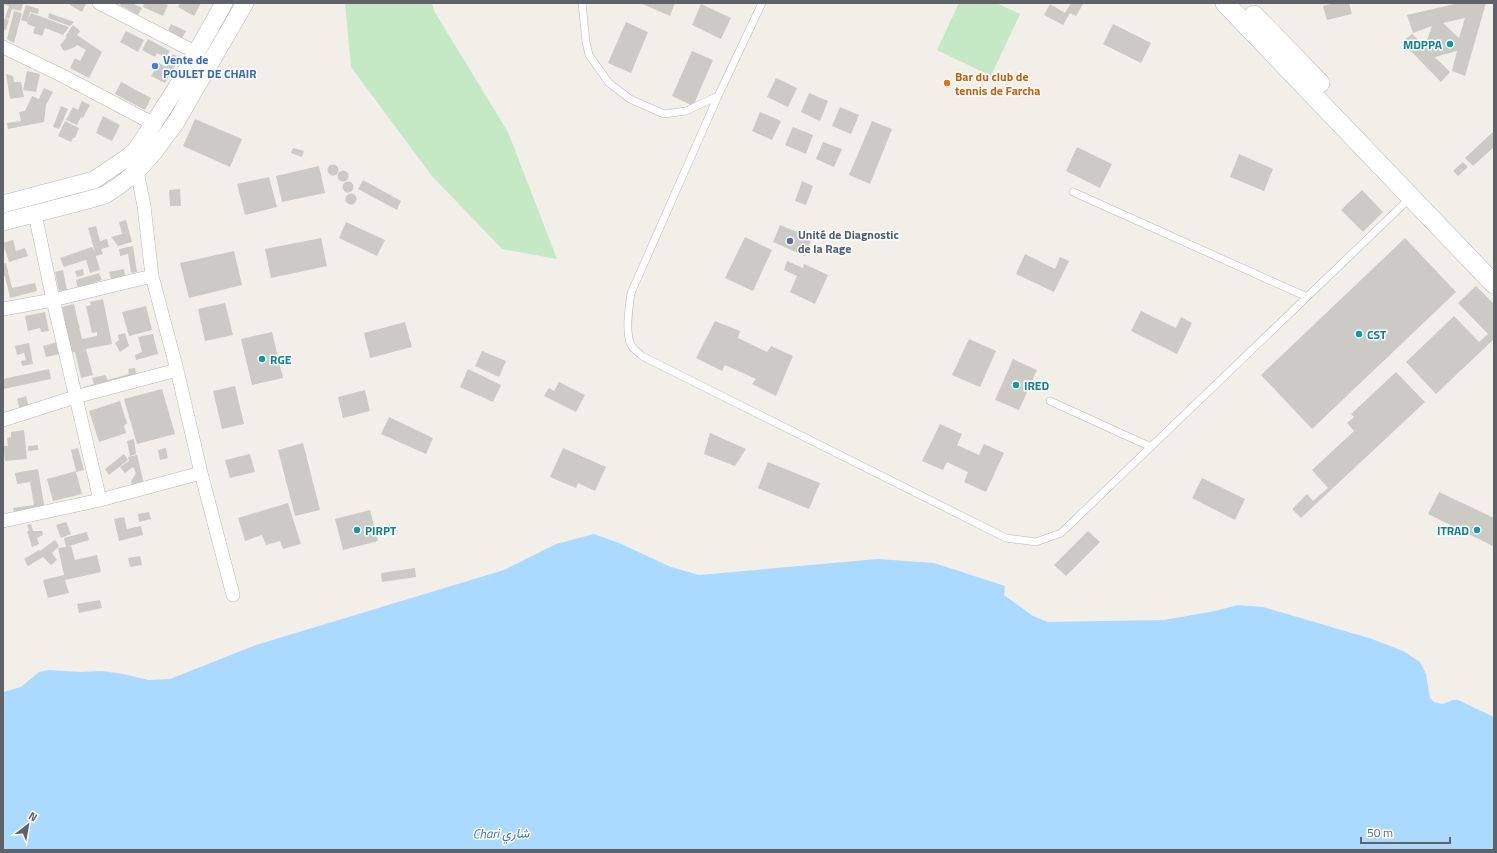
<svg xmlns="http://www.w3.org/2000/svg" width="1497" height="853" font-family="'Titillium Web',Vazirmatn,sans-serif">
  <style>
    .green { fill: #c5e8c5 }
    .water { fill: #aadaff }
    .building { fill: #cccac5; fill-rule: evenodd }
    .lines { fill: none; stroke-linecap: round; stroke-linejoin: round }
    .service-casing { stroke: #b5b8bc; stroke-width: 8 }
    .minor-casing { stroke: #b5b8bc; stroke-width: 14 }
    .tertiary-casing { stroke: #b5b8bc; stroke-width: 18 }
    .secondary-casing { stroke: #b6babf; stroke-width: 20 }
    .service { stroke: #fff; stroke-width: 7 }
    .minor { stroke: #fff; stroke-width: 13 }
    .tertiary { stroke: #fff; stroke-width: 17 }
    .secondary { stroke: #fff; stroke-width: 19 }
    .culture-dot { fill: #0f9aa8; stroke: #fff; stroke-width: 1.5 }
    .shop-dot { fill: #3f7fe0; stroke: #fff; stroke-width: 1.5 }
    .food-dot { fill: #e8710a; stroke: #fff; stroke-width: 1.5 }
    .service-dot { fill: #5c6f8a; stroke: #fff; stroke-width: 1.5 }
    .labels { text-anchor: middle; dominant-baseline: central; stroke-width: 3; stroke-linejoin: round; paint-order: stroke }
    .culture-label { font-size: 12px; font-weight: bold; fill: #0d838f; stroke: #fff; text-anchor: start }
    .shop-label { font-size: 12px; font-weight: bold; fill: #366cbe; stroke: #fff; text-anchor: start }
    .food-label { font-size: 12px; font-weight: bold; fill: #c56008; stroke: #fff; text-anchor: start }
    .service-label { font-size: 12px; font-weight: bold; fill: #4e5e75; stroke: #fff; text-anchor: start }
    .water-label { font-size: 13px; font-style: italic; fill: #4174aa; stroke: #fff }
  </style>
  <rect width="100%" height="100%" fill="#f1efe8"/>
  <path class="green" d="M345,3H432L434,11L508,132L557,259L502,249L432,176L351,67Z
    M959,3H996L1020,14L991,76L937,50Z"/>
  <path class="water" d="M594,534L619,543L671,567L699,575L878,559L934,563L1005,586L1004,595L1033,616L1048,622L1164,620L1215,611L1238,605L1263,607L1372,639L1403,651L1420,662L1426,674L1430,698L1434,702L1443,704L1453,700H1458L1494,717V850H3V692L21,687L39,672L48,670L80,672L102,671L123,674L149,680L170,679L256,645L504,570L556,544Z"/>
  <path class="building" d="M3,3H21L23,4L21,11L12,9L9,19L5,18L9,6L3,4Z
    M70,3H85L86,4L82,12L70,5Z
    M121,3H132L142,8L138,15L120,5Z
    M144,3H162L168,5L163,16L143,7Z
    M180,3H201L194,16L178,7Z
    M640,3H675L670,16Z
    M1071,3L1083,4L1076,16L1070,13L1063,25L1044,15L1050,4L1065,13Z
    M1334,3H1349L1352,14L1327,20L1323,6Z
    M1459,3H1486L1465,76L1452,71L1457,51L1435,57L1450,72L1441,82L1402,42L1412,34L1425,46L1432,26L1413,33L1407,15ZM1465,18L1459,38L1443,23Z
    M701,4L731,18L721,39L692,25Z
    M26,5L39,9L38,14L30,12L28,20L31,13L69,27L63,35L45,28L42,36L33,33L35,27L27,24L28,22L21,20Z
    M14,11L22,13L14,43L7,39Z
    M49,13L74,22L70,26L48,18Z
    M3,18L9,20L6,30L3,29Z
    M626,22L648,32L631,73L608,63Z
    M171,24L186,31L182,38L168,30Z
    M1113,24L1151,43L1141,63L1103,44Z
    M73,25L80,31L77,35L102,52L89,78L70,68L75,58L80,61L86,50L77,45L73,48L64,51L60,45L67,37H65Z
    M126,31L144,40L138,52L120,42Z
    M148,39L170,51L166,58L157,53L155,57L142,50Z
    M692,51L713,60L693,106L672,96Z
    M173,54L180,58L165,83L151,76L159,63L166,67Z
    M27,71L40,74L36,92L23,90Z
    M6,74L13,76L14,82H21L24,97L10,99Z
    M776,78L797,88L788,107L767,97Z
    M121,82L151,98L145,110L115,94Z
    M44,88L53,92L46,105L44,122L8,129L7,123L21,121L19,112L25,111L32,96L39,99Z
    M809,93L828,101L820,121L801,112Z
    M82,101L90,105L83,118L81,117L77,125L66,120L73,107L78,110Z
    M61,106L68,109L59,129L53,127Z
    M840,107L859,115L851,134L832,126Z
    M760,112L781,121L772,140L752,131Z
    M103,116L120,125L112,141L96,133Z
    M195,119L242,139L230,167L183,146Z
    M65,121L79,128L75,138H73L71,142L58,136Z
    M872,121L892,129L870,184L849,175Z
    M793,127L813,135L806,154L785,145Z
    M1494,131V147L1473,166L1465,158Z
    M823,142L842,149L834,167L816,159Z
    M1077,147L1112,164L1100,188L1066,171Z
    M293,148L304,151L302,157L291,153Z
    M1239,154L1273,169L1264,191L1230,177Z
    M1463,162L1468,167L1458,176L1453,171Z
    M327.5 170a5.5 5.5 0 1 1 11 0a5.5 5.5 0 1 1-11 0Z
    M319,166L325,193L282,202L276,176Z
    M337.5 176a5.5 5.5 0 1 1 11 0a5.5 5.5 0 1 1-11 0Z
    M269,177L277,207L245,215L237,184Z
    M363,180L401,201L397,210L358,189Z
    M802,181L813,186L806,205L795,201Z
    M342.5 187a5.5 5.5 0 1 1 11 0a5.5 5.5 0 1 1-11 0Z
    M180,189L181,206H170L169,190Z
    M1362,190L1383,212L1363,232L1341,210Z
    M345.5 199a5.5 5.5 0 1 1 11 0a5.5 5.5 0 1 1-11 0Z
    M126,220L132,242L118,246L111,237L122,234L119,222Z
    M346,222L385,240L377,256L339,238Z
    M780,225L812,238L805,256L773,242Z
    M96,226L100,241L107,239L109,247L101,249L103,254L96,256L100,270L90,273L86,260L64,267L60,258L92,247L95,252L88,228Z
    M745,237L772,250L753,291L725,278Z
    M321,238L327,266L271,278L265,249Z
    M1405,238L1456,292L1312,429L1261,375Z
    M13,240L16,251L25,248L28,256L9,262L3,243Z
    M133,246L137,272L131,273L128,254L120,256L119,249Z
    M234,251L242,285L189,298L180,263Z
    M1025,254L1055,269L1060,257L1069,261L1054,292L1016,274Z
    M787,261L803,268L804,264L828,275L815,304L790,292L797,276L784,270Z
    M6,263L12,288L35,283L37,291L10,298L5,276H3V264Z
    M83,269L84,275L77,277L75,271Z
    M124,269L125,276L111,279L109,272Z
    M63,270L67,290L59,291L55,272Z
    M99,273L102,280L78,288L76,280Z
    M1476,286L1494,304V339L1436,394L1406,362L1454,316L1479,342L1488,334L1458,303Z
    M103,299L112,344L86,349L93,375L81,378L75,352H71L62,307L74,304L82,339L97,336V332L92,333L86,306L91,305L90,302Z
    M225,303L233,335L205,341L198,309Z
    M146,306L152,330L129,336L122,312Z
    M1141,311L1176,328L1181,317L1192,323L1177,354L1131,331Z
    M45,312L49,331L41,332L40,328L28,331L25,316Z
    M715,321L740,331L738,338L767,352L771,346L793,356L776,396L752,384L756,379L725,365L722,371L696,358Z
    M405,322L412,347L370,358L364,333Z
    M272,332L283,378L252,385L241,339Z
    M125,333L129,346L120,352L115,343L119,340L118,335Z
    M153,334L158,354L136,360L135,355L142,352L138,337Z
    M969,339L996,351L980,387L952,375Z
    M57,342L60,354L46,357L43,346Z
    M29,343L33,364L22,366L21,361L26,360L24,353L17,355L15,346Z
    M482,351L506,361L499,377L475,366Z
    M1013,359L1037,370L1019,410L995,400Z
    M135,368L137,378L86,392L84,387L94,384L92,378L105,375L108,380L129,374L128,369Z
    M49,369L51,379L3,389V379Z
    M468,369L501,385L493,402L460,387Z
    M1396,372L1425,402L1301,518L1292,509L1307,494L1313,501L1328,488L1312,470L1354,431L1347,423L1354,417L1351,414Z
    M559,382L585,395L576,412L544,396L549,388L554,391Z
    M235,386L244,424L222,429L213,391Z
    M162,389L175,434L137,444L124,399Z
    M365,390L370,411L343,418L338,397Z
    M26,396L29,407L20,410L17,399Z
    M120,401L127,423L124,426L126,433L99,442L89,411Z
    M389,417L433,438L426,454L381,434Z
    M940,424L962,434L957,445L979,455L984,444L1004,453L986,492L964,482L968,472L947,462L943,470L922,461Z
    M24,430L27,459L5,461L3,446H8L7,438L11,437V432Z
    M710,433L746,449L735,466L704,454Z
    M134,439L136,454L130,456L127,441Z
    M303,443L320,510L295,516L278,450Z
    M38,445V450L28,451V446Z
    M78,448L84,470L76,472L82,494L53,501L47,479L76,471L71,450Z
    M166,448L168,458L160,460L158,450Z
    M563,448L606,467L595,491L578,483L576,488L550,477Z
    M124,454L128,460L109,475L105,469Z
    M250,454L255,472L230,478L225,460Z
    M137,455L144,484L133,487L131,481L136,473L133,467L125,473L120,467L129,461L128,457Z
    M768,462L820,483L809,509L758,488Z
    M38,469L45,511L15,516L13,508L34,505L30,482L17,484L15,473Z
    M1202,478L1245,499L1235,520L1192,498Z
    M1439,492L1494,518V543L1493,546L1428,514Z
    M288,503L301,544L283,549L280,541L266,545L262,535L245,541L238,518Z
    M370,510L378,541L343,550L335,519Z
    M149,512L151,519L139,522L138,514Z
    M124,517L127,529L141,526L143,535L119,541L114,519Z
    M66,522L71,534L61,538L56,525Z
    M31,524L33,531H42L43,535L37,538L39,544L32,547L27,531H29L27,525Z
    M1088,531L1100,542L1066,576L1054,565Z
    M87,532L89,540L66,547L71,546L75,560L97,555L101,572L65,580L69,593L48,598L43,580L64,575L58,548L66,547L64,538Z
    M55,540L59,546L52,553L57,560L51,565L43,557L28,566L24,559L39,550L40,551Z
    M140,556L142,565L130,567L128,558Z
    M415,568L416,577L382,582L381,573Z
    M100,600L102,608L79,613L77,604Z"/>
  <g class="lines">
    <g class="service-casing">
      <path id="service" d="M582,3L586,42L589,55L609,83L630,99L664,114L686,111L718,96
        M762,3L718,96L631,293C629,307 625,332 631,345C633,349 639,353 642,356L1006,538L1036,542L1061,533L1307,297
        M1073,192L1307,297L1411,197
        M1050,401L1151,447"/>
    </g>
    <g class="minor-casing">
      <path id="minor" d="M99,3L197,53
        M3,47L61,75L154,124
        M133,165L137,171L144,206L152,276L177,370L201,473L233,595
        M35,214L53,300L100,500
        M3,309L53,300L152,276
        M3,420L75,397L177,370
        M3,521L100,500L201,473"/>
    </g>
    <g class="tertiary-casing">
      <path id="tertiary" d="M3,204L94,180L128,157L135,151L146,135L177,87L224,3
        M3,222L84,201L105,195L120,185L137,171L154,152L176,122L245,3"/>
    </g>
    <g class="secondary-casing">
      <path id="secondary" d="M1225,3L1494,284
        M1254,15L1320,83"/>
    </g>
    <use href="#service" class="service"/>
    <use href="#minor" class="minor"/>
    <use href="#tertiary" class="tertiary"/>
    <use href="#secondary" class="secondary"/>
  </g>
  <g class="culture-dot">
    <circle cx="1450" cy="44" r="4"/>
    <circle cx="1359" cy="334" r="4"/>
    <circle cx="262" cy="359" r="4"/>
    <circle cx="1016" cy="385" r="4"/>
    <circle cx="357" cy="530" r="4"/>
    <circle cx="1477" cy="530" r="4"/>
  </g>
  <circle class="shop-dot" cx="155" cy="66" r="4"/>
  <circle class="food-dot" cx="947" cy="83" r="4"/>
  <circle class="service-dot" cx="790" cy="241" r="4"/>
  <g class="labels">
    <g class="culture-label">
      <text x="1442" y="44" text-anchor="end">MDPPA</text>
      <text x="1367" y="334">CST</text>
      <text x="270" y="359">RGE</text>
      <text x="1024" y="385">IRED</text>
      <text x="365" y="530">PIRPT</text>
      <text x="1469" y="530" text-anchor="end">ITRAD</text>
    </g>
    <g class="shop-label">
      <text x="163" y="59">Vente de<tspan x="163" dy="14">POULET DE CHAIR</tspan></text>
    </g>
    <g class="food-label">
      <text x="955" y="76">Bar du club de<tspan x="955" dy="14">tennis de Farcha</tspan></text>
    </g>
    <g class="service-label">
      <text x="798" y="234">Unité de Diagnostic<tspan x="798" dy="14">de la Rage</tspan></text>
    </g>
    <g class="water-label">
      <text transform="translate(501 833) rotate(-1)">Chari شاري</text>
    </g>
  </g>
  <rect width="1497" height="853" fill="none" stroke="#5f6368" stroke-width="8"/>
  <g transform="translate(28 825) rotate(31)" stroke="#ffffff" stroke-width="3" paint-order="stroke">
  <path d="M0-3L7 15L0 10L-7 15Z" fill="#5f6368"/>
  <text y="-6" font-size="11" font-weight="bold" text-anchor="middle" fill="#5f6368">N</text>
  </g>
  <path d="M1361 837v6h89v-6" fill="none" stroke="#5f6368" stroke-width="2"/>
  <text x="1367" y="837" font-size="12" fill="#5f6368" stroke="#ffffff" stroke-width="3" paint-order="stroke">50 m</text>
</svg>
